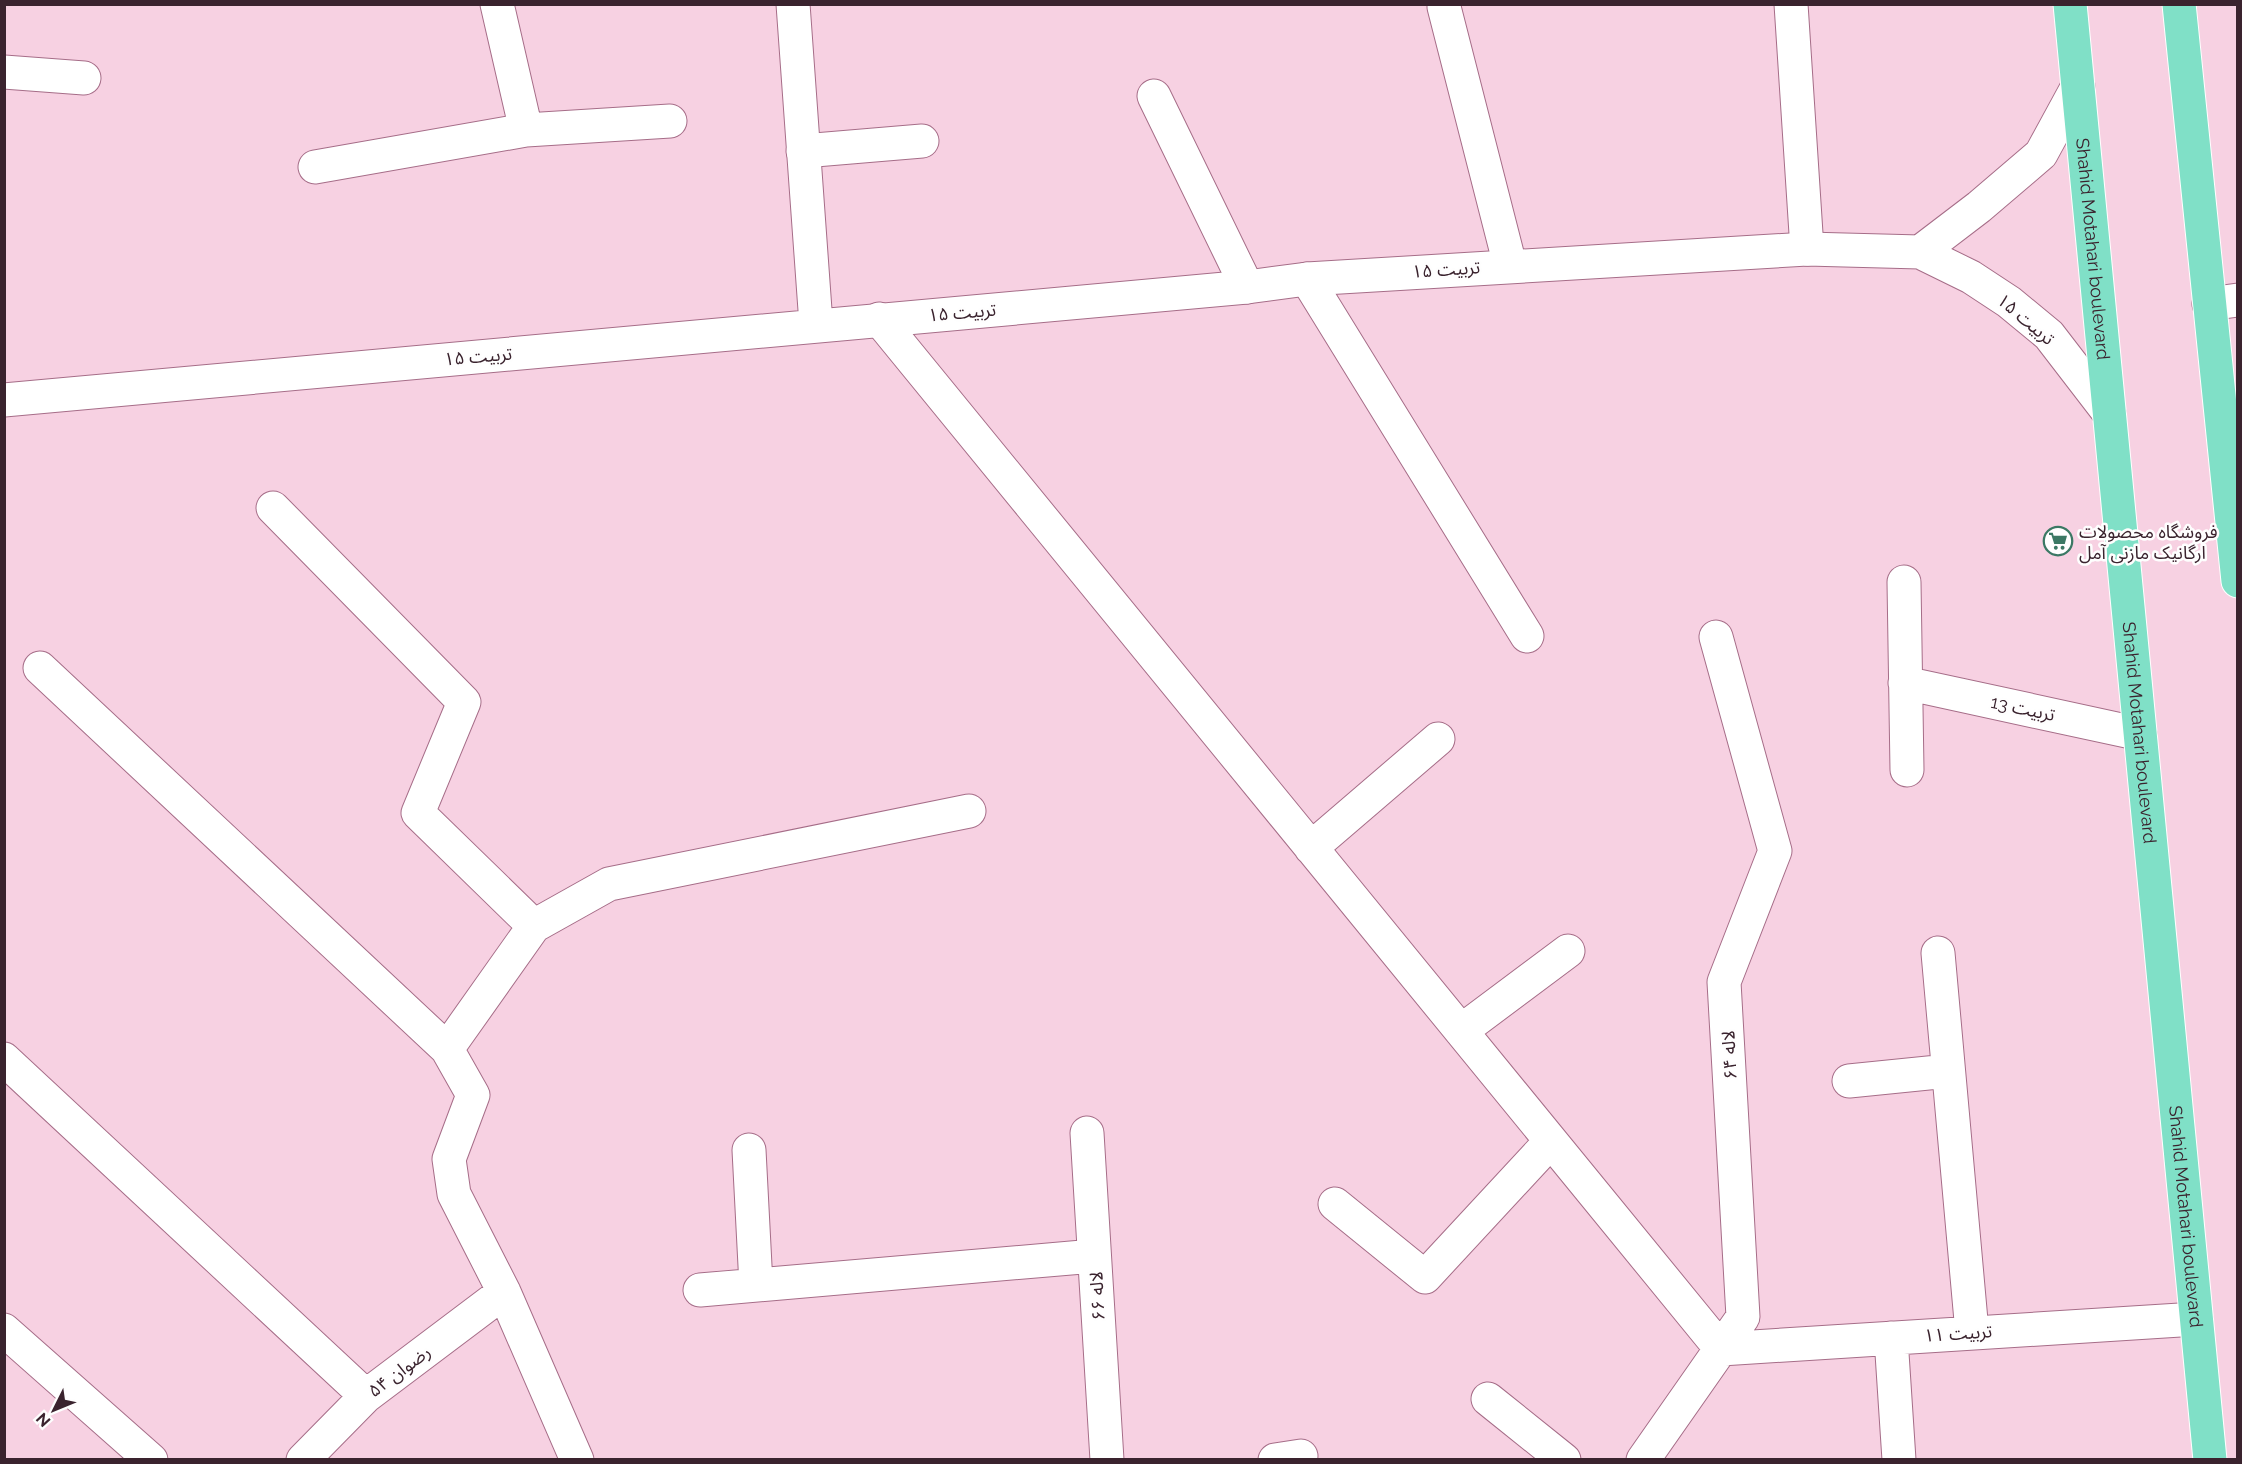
<svg xmlns="http://www.w3.org/2000/svg" width="2242" height="1464" font-family="Raleway,'Noto Sans Arabic',sans-serif">
  <style>
    .lines { fill: none; stroke-linecap: round; stroke-linejoin: round }
    .minor-casing { stroke: #a66d88; stroke-width: 35 }
    .tertiary-casing { stroke: #a66d88; stroke-width: 35 }
    .primary-casing { stroke: #fff; stroke-width: 35 }
    .minor { stroke: #fff; stroke-width: 33 }
    .tertiary { stroke: #fff; stroke-width: 33 }
    .primary { stroke: #80e0c7; stroke-width: 33 }
    .labels { text-anchor: middle; dominant-baseline: central; stroke-width: 5; stroke-linejoin: round; paint-order: stroke }
    .street-label { font-size: 18px; fill: #3a232e; stroke: #fefefe }
    .poi-label { font-size: 18px; fill: #3a232e; stroke: #fefefe; text-anchor: start }
  </style>
  <rect width="100%" height="100%" fill="#f7d1e2"/>
  <g class="lines">
    <g class="minor-casing">
      <path id="minor" d="M497,4L526,130
        M1791,4L1807,249
        M1444,7L1510,265
        M4,72L84,78
        M1154,96L1247,287
        M803,151L922,141
        M315,167L526,130L670,121
        M1307,279L1527,636
        M2209,304L2238,300
        M879,319L1721,1349L2196,1319
        M273,508L464,702L418,813L534,926L447,1049
        M1904,582L1907,770
        M40,668L447,1049L473,1095L449,1159L454,1194L504,1292L577,1460
        M1905,683L2140,734
        M1311,848L1438,739
        M534,926L609,884L969,811
        M1938,953L1972,1332
        M1461,1031L1568,951
        M4,1059L366,1396
        M1849,1081L1948,1071
        M1087,1133L1107,1460
        M749,1150L756,1285
        M1335,1204L1425,1277L1551,1141
        M700,1290L1094,1256
        M4,1330L151,1460
        M1891,1338L1899,1460
        M1488,1399L1564,1460
        M303,1460L366,1396L504,1292
        M1275,1460L1301,1456
        M1643,1460L1743,1317L1724,982L1775,851L1716,637"/>
    </g>
    <g class="tertiary-casing">
      <path id="tertiary" d="M793,4L816,324
        M1920,252L1979,207L2041,154L2078,86
        M4,400L1247,287L1307,279L1807,249L1920,252L1971,277L2009,302L2049,335L2109,413"/>
    </g>
    <g class="primary-casing">
      <g id="primary">
        <path id="s1" d="M2070,4L2210,1460"/>
        <path d="M2179,4L2238,581"/>
      </g>
    </g>
    <use href="#minor" class="minor"/>
    <use href="#tertiary" class="tertiary"/>
    <use href="#primary" class="primary"/>
  </g>
  <defs>
    <g id="supermarket-ring" transform="scale(1.5)"><circle r="9.5" fill="#fefefe" stroke="#3b7864" stroke-width="1.5"/><path d="M-6-5.5h2.5l.6 2H6L4.5 2H-2.5L-4.4-4H-6ZM-1.5 3.2a1.3 1.3 0 1 0 .1 0ZM3 3.2a1.3 1.3 0 1 0 .1 0Z" fill="#3b7864"/></g>
  </defs>
  <g fill-rule="evenodd">
    <use href="#supermarket-ring" x="2058" y="541"/>
  </g>
  <g class="labels">
    <g class="street-label">
      <text stroke="none"><textPath href="#s1" startOffset="246">Shahid Motahari boulevard</textPath></text>
      <text transform="translate(1446 269) rotate(-4)">تربیت ۱۵</text>
      <text transform="translate(962 312) rotate(-5)">تربیت ۱۵</text>
      <text transform="translate(2026 319) rotate(40)">تربیت ۱۵</text>
      <text transform="translate(478 356) rotate(-5)">تربیت ۱۵</text>
      <text transform="translate(2023 708) rotate(12)">تربیت 13</text>
      <text stroke="none"><textPath href="#s1" startOffset="732">Shahid Motahari boulevard</textPath></text>
      <text transform="translate(1729 1055) rotate(-93)">لاله ۶۴</text>
      <text stroke="none"><textPath href="#s1" startOffset="1218">Shahid Motahari boulevard</textPath></text>
      <text transform="translate(1097 1296) rotate(-93)">لاله ۶۶</text>
      <text transform="translate(1958 1333) rotate(-4)">تربیت ۱۱</text>
      <text transform="translate(399 1371) rotate(-37)">رضوان ۵۴</text>
    </g>
    <g class="poi-label">
      <text x="2079" y="531">فروشگاه محصولات<tspan x="2079" dy="21">ارگانیک مازنی آمل</tspan></text>
    </g>
  </g>
  <rect width="2242" height="1464" fill="none" stroke="#3a232e" stroke-width="12"/>
  <g transform="translate(54 1410) rotate(227)" stroke="#fefefe" stroke-width="4.5" paint-order="stroke">
  <path d="M0-4.5L10 22L0 15L-10 22Z" fill="#3a232e"/>
  <text y="-9" font-size="16" font-weight="bold" text-anchor="middle" fill="#3a232e">N</text>
  </g>
</svg>
